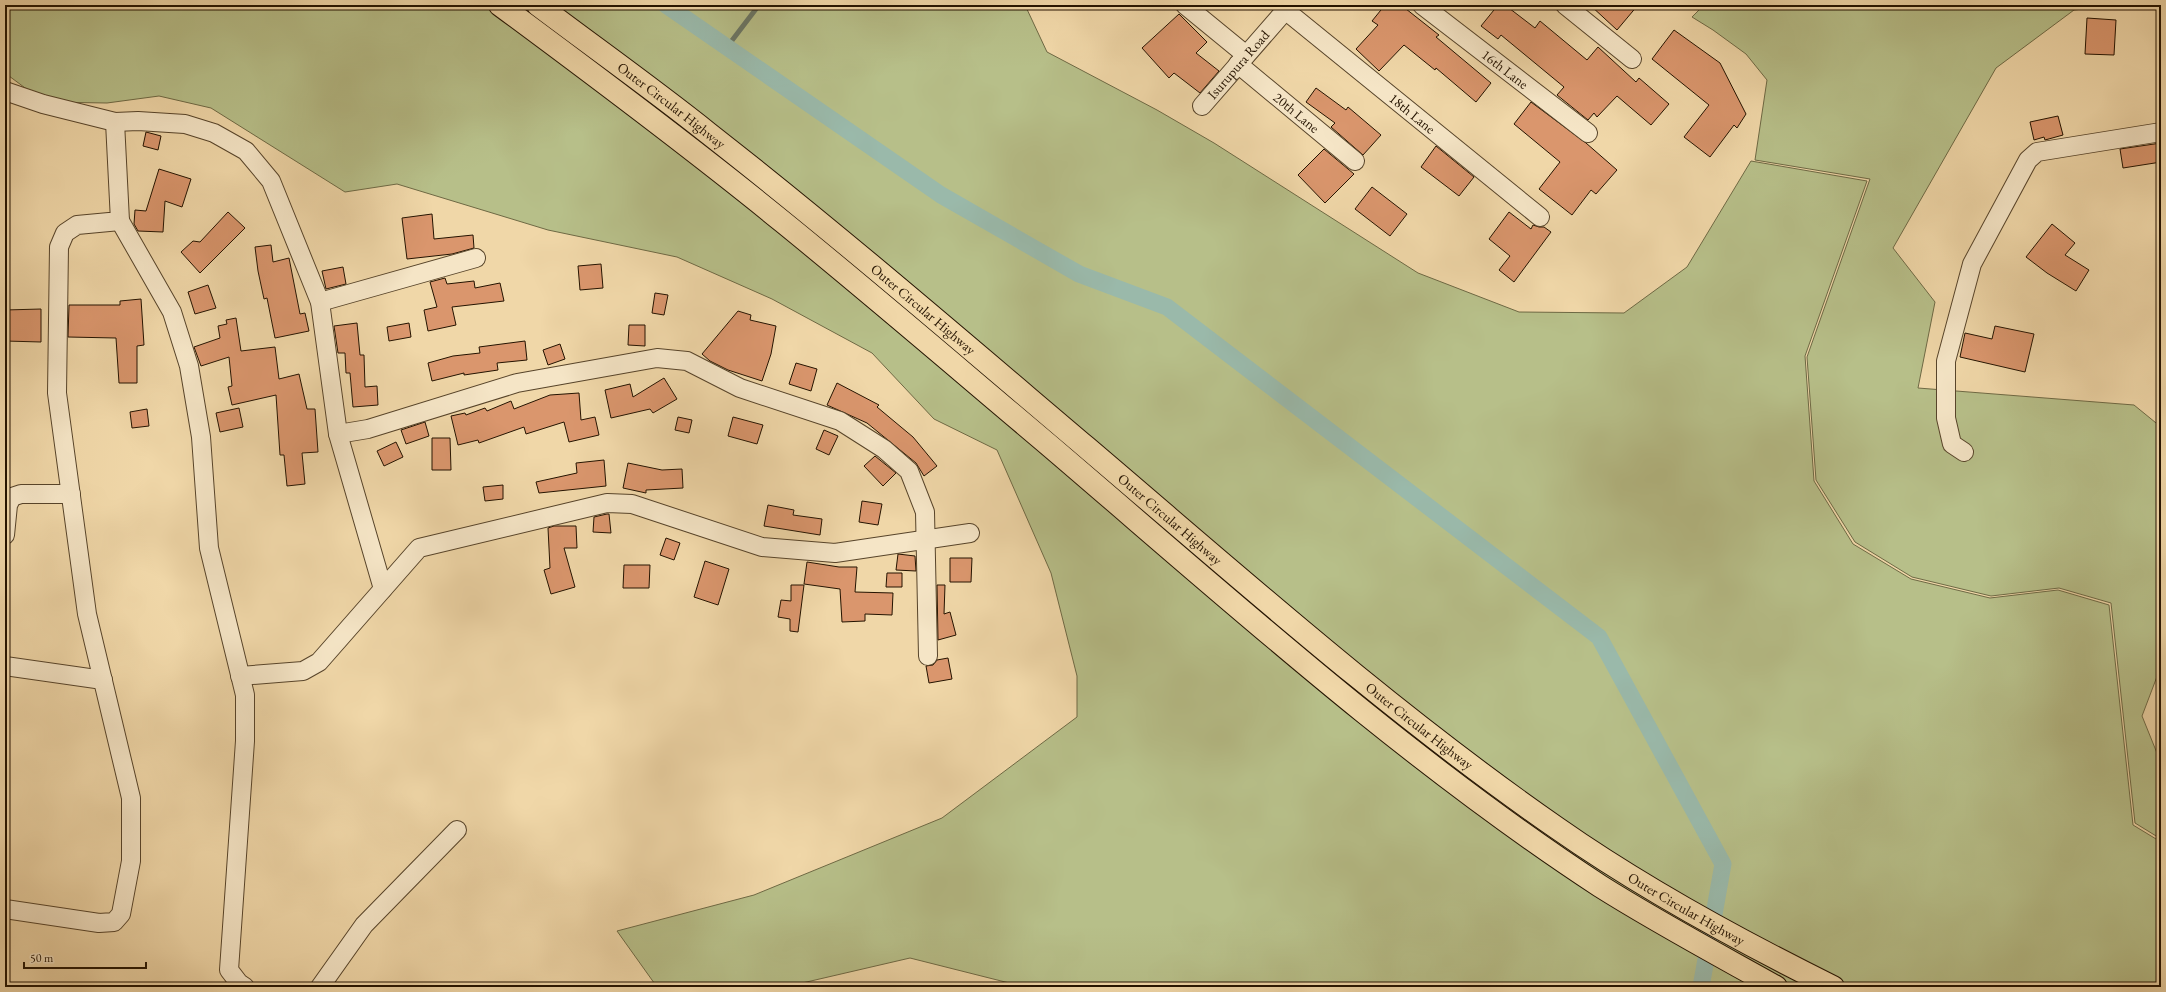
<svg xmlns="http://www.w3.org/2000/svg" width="2166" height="992" font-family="'EB Garamond',serif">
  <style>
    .green { fill: #b7bf89; stroke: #6e6944 }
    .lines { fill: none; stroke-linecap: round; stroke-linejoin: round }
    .stream { stroke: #6b7766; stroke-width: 5 }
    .canal { stroke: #9ab9aa; stroke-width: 17 }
    .building { fill: #da966d; stroke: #241300 }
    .minor-casing { stroke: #57442a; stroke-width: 20 }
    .motorway-casing { stroke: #241300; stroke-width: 24 }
    .minor { stroke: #f5e5c6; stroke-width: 18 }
    .motorway { stroke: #f0d7a8; stroke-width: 22 }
    .labels { text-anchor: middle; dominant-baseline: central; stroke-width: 4; stroke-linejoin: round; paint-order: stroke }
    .street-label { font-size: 14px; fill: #241300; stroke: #f5e5c6 }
  </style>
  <rect width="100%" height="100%" fill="#f0d7a8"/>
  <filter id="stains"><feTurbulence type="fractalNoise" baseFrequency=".005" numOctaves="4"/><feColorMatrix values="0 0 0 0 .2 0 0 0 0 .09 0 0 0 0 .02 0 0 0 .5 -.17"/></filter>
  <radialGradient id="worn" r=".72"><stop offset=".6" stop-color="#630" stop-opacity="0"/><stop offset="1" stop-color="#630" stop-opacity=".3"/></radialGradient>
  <path class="green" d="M5,5H1025L1047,52L1157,110L1214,143L1418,273L1519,312L1624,313L1687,267L1751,161L1867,181L1805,356L1814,481L1853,544L1911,579L1990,598L2058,590L2109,605L2133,825L2161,842V987H1025L910,958L785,987H657L617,931L754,895L942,818L1077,717V676L1051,573L997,450L934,419L872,353L772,299L677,257L548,230L397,184L345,192L211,108L159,96L107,103L44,102L5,73Z
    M1704,5H2118L2074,10L1996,68L1893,248L1935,302L1918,388L2134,405L2161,427V666L2142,716L2161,763V839L2135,823L2111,603L2059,588L1991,596L1912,577L1855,542L1816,480L1807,357L1870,179L1755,160L1767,80L1746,54L1713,30L1692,17Z"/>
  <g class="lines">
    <path class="stream" d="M727,47L759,5"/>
    <path class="canal" d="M666,5L941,195L1079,274L1167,307L1599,637L1723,864L1701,987"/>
  </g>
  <path class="building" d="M1385,5H1401L1439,35L1436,37L1491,83L1476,102L1436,68L1435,70L1404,45L1379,71L1356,49L1378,25L1372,21Z
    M1498,5H1505L1535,28L1540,21L1587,60L1598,47L1636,82L1639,78L1669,104L1651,125L1617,96L1597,117L1594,113L1588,120L1557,95L1564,87L1501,35L1498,39L1481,26Z
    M1590,5H1638L1617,30Z
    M1179,14L1207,42L1196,53L1219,71L1200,93L1174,73L1169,78L1142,48Z
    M2087,18L2116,20L2114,55L2085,54Z
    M1674,30L1720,63L1746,114L1737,128L1734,125L1710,157L1684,137L1709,105L1652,59Z
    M1316,88L1346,110L1348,107L1381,135L1363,155L1331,127L1335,123L1306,102Z
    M1531,102L1586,143L1617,170L1596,194L1591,190L1572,215L1539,189L1560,162L1514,124Z
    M2058,116L2063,135L2045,140L2044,137L2034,140L2030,122Z
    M146,132L161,136L158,150L143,146Z
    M2161,143V162L2123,168L2120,149Z
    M1436,146L1474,177L1459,196L1421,167Z
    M1324,149L1354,174L1325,203L1298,175Z
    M159,169L191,179L182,207L165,201L163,232L138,231L134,224L135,210L146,211Z
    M1372,187L1407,214L1390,236L1355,209Z
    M228,212L245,228L200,273L181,252L193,241L200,242Z
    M1509,212L1531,229L1533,225L1539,227H1544L1551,232L1514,282L1499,270L1510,256L1489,239Z
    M432,214L434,239L473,235L474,248L452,254L407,259L402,218Z
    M2052,224L2075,243L2065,255L2089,270L2076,291L2047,273L2026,257Z
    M271,245L273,262L289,258L300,314L305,313L309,331L275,338L267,298L264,299L258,271L255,247Z
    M601,264L603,288L580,290L578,266Z
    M343,267L346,284L326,289L322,271Z
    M445,278L447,284L474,281L475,288L500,283L504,301L452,307L456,325L428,331L424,310L437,307L430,282Z
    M208,285L216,308L195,314L188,292Z
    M655,293L668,295L664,315L652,313Z
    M141,299L144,345L137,346V383H119L116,338L68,337L69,305H120V301Z
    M41,309V342L5,341V310Z
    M738,311L751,315L750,320L776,326L771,354L762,381L728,370L710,361L702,354Z
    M236,318L241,351L275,347L279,379L299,374L307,409H315L318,452L302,453L305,484L287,486L284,455H280L276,395L232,405L228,387L232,386L229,357L201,366L194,347L220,338L218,326L227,324L226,320Z
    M357,323L360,355H364L365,387L377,386L378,405L353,407L350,373H346L345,353H338L334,326Z
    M409,323L411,337L389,341L387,327Z
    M629,325H645V346L628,345Z
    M1995,326L2034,334L2025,372L1960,357L1965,333L1992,339Z
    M525,341L527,360L497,363L498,370L464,375V373L432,381L428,363L453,356L480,353L479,347Z
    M560,344L565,359L548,365L543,350Z
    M796,363L817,369L811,391L789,384Z
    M664,378L677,399L653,413L650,409L611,418L605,390L630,384L633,397Z
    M837,383L879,405L877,407L913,437L937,466L924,476L916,463L867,423L827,405Z
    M579,393L581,420L595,417L599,435L569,442L564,422L526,434L524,427L479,443L478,440L458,445L451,416L465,413L466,415L485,408L487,411L511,401L514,409L550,395Z
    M239,408L243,427L220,432L216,413Z
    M147,409L149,426L132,428L130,412Z
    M678,417L692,420L689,433L675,430Z
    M733,417L763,425L757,444L728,436Z
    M425,422L429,436L406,444L401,430Z
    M824,430L838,436L829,455L816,449Z
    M432,438H450L451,470H432Z
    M396,442L403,457L384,466L377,451Z
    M875,456L896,473L883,486L864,466Z
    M604,460L606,486L539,493L536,482L577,473L576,463Z
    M628,463L662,470L682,469L683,488L646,490V493L623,488Z
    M503,485V499L485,501L483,487Z
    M862,501L882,504L878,525L859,522Z
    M768,505L794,510L793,515L822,519L820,535L764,526Z
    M607,514H609L611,533L593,532L594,517Z
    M554,526H576L577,548H564L575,587L551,594L544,570L550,568L548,528Z
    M666,538L680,543L674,560L660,555Z
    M898,554L915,556L916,571L896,570Z
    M950,558H972L971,582H950Z
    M705,561L729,569L718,605L694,597Z
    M807,562L839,567H857L855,592L893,593L892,615L865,614V621L842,622L840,589L804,584Z
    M624,565H650L649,588H623Z
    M887,573H902V587H886Z
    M791,585H804L798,632L790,631V619L778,617L781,600L791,601Z
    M937,585H945L944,614L950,612L956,635L938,640Z
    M948,658L952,679L929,683L926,666L933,665L937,660Z"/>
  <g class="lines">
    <g class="minor-casing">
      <g id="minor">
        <path d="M1185,5L1246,55"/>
        <path id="s1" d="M1422,5L1588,133"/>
        <path d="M1565,5L1632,59"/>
        <path id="s2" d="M1285,10L1540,217"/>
        <path id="s3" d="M1238,64L1355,161"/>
        <path d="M5,91L43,104L115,122L120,221L77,225L65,233L59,247L57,393L87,614L131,798V861L121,914L114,922L99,923L5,909"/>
        <path id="s4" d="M1202,106L1290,5"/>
        <path d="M115,122L138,121L185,124L214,133L246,151L271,181L320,302L338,434L383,589"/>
        <path d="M120,221L172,312L189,366L201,437L209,548L245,695V741L229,970L239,983L245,987"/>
        <path d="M320,302L476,258"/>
        <path d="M338,434L368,429L517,383L657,358L687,361L740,388L840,421L884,449L909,471L925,512L928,656"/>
        <path d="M1964,452L1952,444L1946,418V361L1972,264L2028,160L2037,152L2161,132"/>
        <path d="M5,535L8,505L12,497L21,494H71"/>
        <path d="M5,666L103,680"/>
        <path d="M240,676L303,671L319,662L419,548L607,503L632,504L762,547L835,553L970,533"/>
        <path d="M320,987L364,925L457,830"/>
      </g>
    </g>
    <g class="motorway-casing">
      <g id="motorway">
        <path d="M500,5C596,76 691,147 783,222C873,295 961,371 1050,446C1228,598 1403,757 1600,886C1657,922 1717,954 1776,987"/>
        <path id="s5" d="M538,5C595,48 653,89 708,133C837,234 961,341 1086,447C1240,578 1391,713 1557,828C1644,889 1738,940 1833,987"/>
      </g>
    </g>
    <use href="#minor" class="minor"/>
    <use href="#motorway" class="motorway"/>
  </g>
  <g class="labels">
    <g class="street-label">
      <text stroke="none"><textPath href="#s4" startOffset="55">Isurupura Road</textPath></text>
      <text stroke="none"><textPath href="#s1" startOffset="105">16th Lane</textPath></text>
      <text stroke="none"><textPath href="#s5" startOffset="167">Outer Circular Highway</textPath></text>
      <text stroke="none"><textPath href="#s3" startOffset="76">20th Lane</textPath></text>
      <text stroke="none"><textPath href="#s2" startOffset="164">18th Lane</textPath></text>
      <text stroke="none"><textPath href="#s5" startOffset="491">Outer Circular Highway</textPath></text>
      <text stroke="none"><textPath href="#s5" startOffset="815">Outer Circular Highway</textPath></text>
      <text stroke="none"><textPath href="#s5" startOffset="1139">Outer Circular Highway</textPath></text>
      <text stroke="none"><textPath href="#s5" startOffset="1463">Outer Circular Highway</textPath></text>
    </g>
  </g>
  <rect width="2166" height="992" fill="none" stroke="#f0d7a8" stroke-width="20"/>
  <rect x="6" y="6" width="2154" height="980" fill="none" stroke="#241300" stroke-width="2"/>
  <rect x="10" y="10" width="2146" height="972" fill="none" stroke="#241300"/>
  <path d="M24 962v6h122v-6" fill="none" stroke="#241300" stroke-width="2"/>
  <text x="30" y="962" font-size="12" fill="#241300" stroke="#f5e5c6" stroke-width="3" paint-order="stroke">50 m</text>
  <rect width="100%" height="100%" filter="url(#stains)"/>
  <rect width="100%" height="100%" fill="url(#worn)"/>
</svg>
